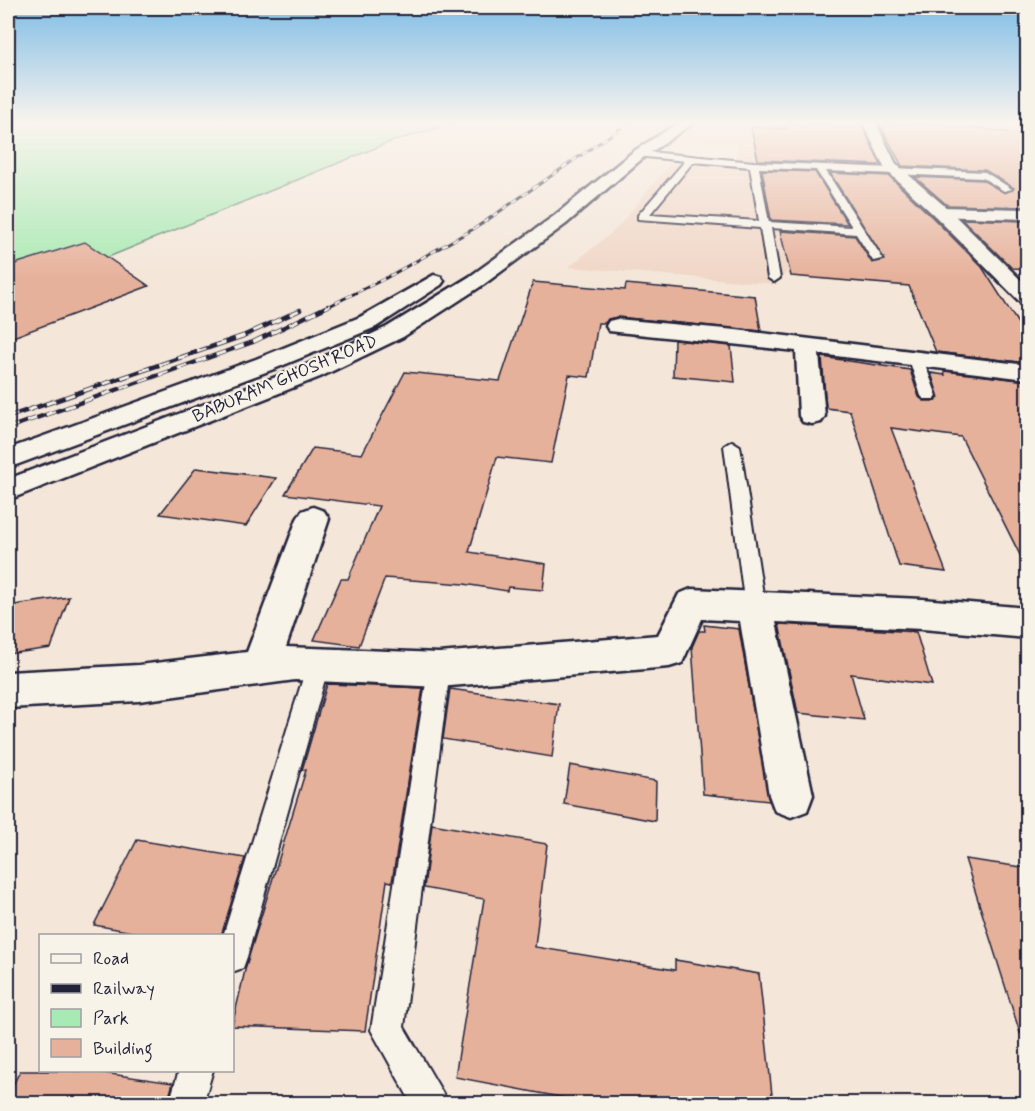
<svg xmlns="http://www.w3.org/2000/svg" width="1035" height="1111" font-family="Mynerve,sans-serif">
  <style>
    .built { fill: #f0d6c6 }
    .green { fill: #a8eab3; stroke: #658677; stroke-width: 1.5 }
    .building { fill: #e6b19b; stroke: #22223b; stroke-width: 1.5 }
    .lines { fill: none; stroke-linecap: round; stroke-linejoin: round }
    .lane-casing { stroke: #22223b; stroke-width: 4 }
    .street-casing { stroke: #22223b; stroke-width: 5 }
    .secondary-casing { stroke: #22223b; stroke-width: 5 }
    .lane { fill: #f7f3e8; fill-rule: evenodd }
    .street { fill: #f7f3e8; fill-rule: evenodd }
    .secondary { fill: #f7f3e8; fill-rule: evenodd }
    .rail-far1-casing { stroke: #22223b; stroke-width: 3 }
    .rail-casing { stroke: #22223b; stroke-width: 4.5 }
    .rail-far1 { stroke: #f7f3e8; stroke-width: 2; stroke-dasharray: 6; stroke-linecap: butt }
    .rail { stroke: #f7f3e8; stroke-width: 3; stroke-dasharray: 10; stroke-linecap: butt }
    .labels { text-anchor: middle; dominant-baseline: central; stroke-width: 4.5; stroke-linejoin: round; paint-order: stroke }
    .far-street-label { font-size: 18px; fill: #22223b; stroke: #f7f3e8 }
  </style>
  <rect width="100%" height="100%" fill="#f4e6d9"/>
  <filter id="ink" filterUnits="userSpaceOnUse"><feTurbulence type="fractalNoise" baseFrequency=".0167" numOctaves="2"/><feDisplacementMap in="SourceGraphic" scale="12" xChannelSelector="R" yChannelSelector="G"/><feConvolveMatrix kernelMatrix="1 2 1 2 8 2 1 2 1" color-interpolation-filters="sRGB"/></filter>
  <g filter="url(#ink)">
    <path class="built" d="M693,123H788L804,147L880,154L890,170L738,162L737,144L682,139Z
      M670,164L831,170L880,250L806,247L777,284L569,267L616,229Z"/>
    <path class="green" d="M8,123H454L390,142L8,298Z"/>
    <path class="building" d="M786,123H861L881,165L758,160L751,127L786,129Z
      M879,123H941L1028,135V207L947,205L915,177L982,180L1005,193L1014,188L985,170L902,166Z
      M762,170L815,172L848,224L771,220Z
      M830,173L889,176L933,218L982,267L1028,339V363L936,352L909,286L791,276L780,231L855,236L872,263L885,260Z
      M962,219L1028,221V269L1012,268Z
      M85,242L149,286L8,339V266Z
      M533,282L625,290L626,284L755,296L761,331L617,317L608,319L605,323H598L589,377L569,375L551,463L497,457L469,552L546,564L543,590L508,587L507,591L464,584L385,578L359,646L314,640L341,579H348L379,506L285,494L313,448L362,454L405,372L500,381Z
      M674,340L731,346L735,382L673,376Z
      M822,357L910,370L919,397L924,401H934L939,398L931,373L945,375L944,371L1028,381V571L961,437L891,428L946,572L899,566L850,411L826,408Z
      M196,468L276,478L246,526L160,514Z
      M69,597L51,648L8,654V606Z
      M779,624L916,632L932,685L851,674L864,720L798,713Z
      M704,625L739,629L769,801L703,794L692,647L699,631H705Z
      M327,684L423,688L392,882L387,881L365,1031L232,1026L246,966L306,770H302Z
      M450,689L559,704L552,757L443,739Z
      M570,765L656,781L655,821L564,804Z
      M432,824L547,844L535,947L675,970V960L759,974L773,1104H597L455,1077L484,899L424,888Z
      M137,840L245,858L221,936H154L94,925Z
      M965,859L1028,868V1032L1020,1033Z
      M20,1071H90L173,1083L167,1104H8V1095Z"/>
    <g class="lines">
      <g class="lane-casing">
        <path id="lane" d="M639,151L754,162L985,172L1012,189L1004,191L983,178L826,171L883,259L873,261L856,234L771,228L780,278L774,282L768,278L760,228L638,219V215L685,161L636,156ZM693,162L750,167L759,221L650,214ZM759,168L816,170L852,227L769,222Z
          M916,355L923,359L937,396L934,399H924L921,396L909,359Z
          M732,441L740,446L765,607L762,613L755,616L748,613L745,607L724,446Z
          M318,655L326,658L329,665L247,957L243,968L232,972V936H223L307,665L310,658Z
          M439,660L447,663L450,670L404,1027L449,1104H412L371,1030L428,670L431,663Z
          M179,1070H213L203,1104H169Z"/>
      </g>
      <g class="street-casing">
        <path id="street" d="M941,207L1028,209V219L935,216L932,212L935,208Z
          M617,319L736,330L1028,365V379L819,354L825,416L821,422L812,424L803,422L799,416L796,351L609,331L606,326L609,321Z
          M313,507L324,511L329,519L286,647L439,653L658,635L679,594L691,589L922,599L1028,608V638L922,629L776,622L813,795L807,811L791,817L775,811L769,795L740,621L702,619L682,663L669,667L439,687L295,680L139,701L8,708V672L139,665L247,652L297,519L302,511Z"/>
      </g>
      <g class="secondary-casing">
        <path id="secondary" d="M678,123H693L644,157L566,224L483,285L403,337L320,377L8,500V479L302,367L387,327L469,277L554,216L634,151Z
          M863,123H876L896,164L947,208L1028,287V305L1021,303L935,216L885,169Z
          M434,275L441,277L444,281L441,285L376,327L274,369L8,468V449L256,359L360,317Z"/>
      </g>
      <use href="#lane" class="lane"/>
      <use href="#street" class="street"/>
      <use href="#secondary" class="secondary"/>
      <g class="rail-far1-casing">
        <path id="rail-far1" d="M325,308L384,279L477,227L628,123"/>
      </g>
      <g class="rail-casing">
        <path id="rail" d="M8,417L243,336L300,310
          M8,428L253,342L328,306"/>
      </g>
      <use href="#rail-far1" class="rail-far1"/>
      <use href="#rail" class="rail"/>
    </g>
  </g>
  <linearGradient id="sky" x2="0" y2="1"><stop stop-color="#7fbde6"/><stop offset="0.44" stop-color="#faf4ee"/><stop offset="1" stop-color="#faf4ee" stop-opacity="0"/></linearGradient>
  <rect width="1035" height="279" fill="url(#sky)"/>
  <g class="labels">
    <g class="far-street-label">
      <text transform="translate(285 379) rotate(-23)">BABURAM GHOSH ROAD</text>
    </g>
  </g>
  <rect width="1035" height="1111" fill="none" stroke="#f7f3e8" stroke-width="30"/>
  <rect x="15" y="15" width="1005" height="1081" fill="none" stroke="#22223b" stroke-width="2" filter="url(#ink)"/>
  <rect x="39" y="934" width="195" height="138" fill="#f7f3e8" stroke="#a29fa3" stroke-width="1.5"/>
  <rect x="51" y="954" width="30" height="9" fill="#f7f3e8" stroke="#a29fa3" stroke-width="1.5"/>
  <text x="93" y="964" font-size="18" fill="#22223b">Road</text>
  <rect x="51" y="984" width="30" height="9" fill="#22223b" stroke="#a29fa3" stroke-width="1.5"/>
  <text x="93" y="994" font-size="18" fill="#22223b">Railway</text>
  <rect x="51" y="1009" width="30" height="18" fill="#a8eab3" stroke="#a29fa3" stroke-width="1.5"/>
  <text x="93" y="1024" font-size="18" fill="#22223b">Park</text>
  <rect x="51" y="1039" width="30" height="18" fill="#e6b19b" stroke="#a29fa3" stroke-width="1.5"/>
  <text x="93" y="1054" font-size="18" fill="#22223b">Building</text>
</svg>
